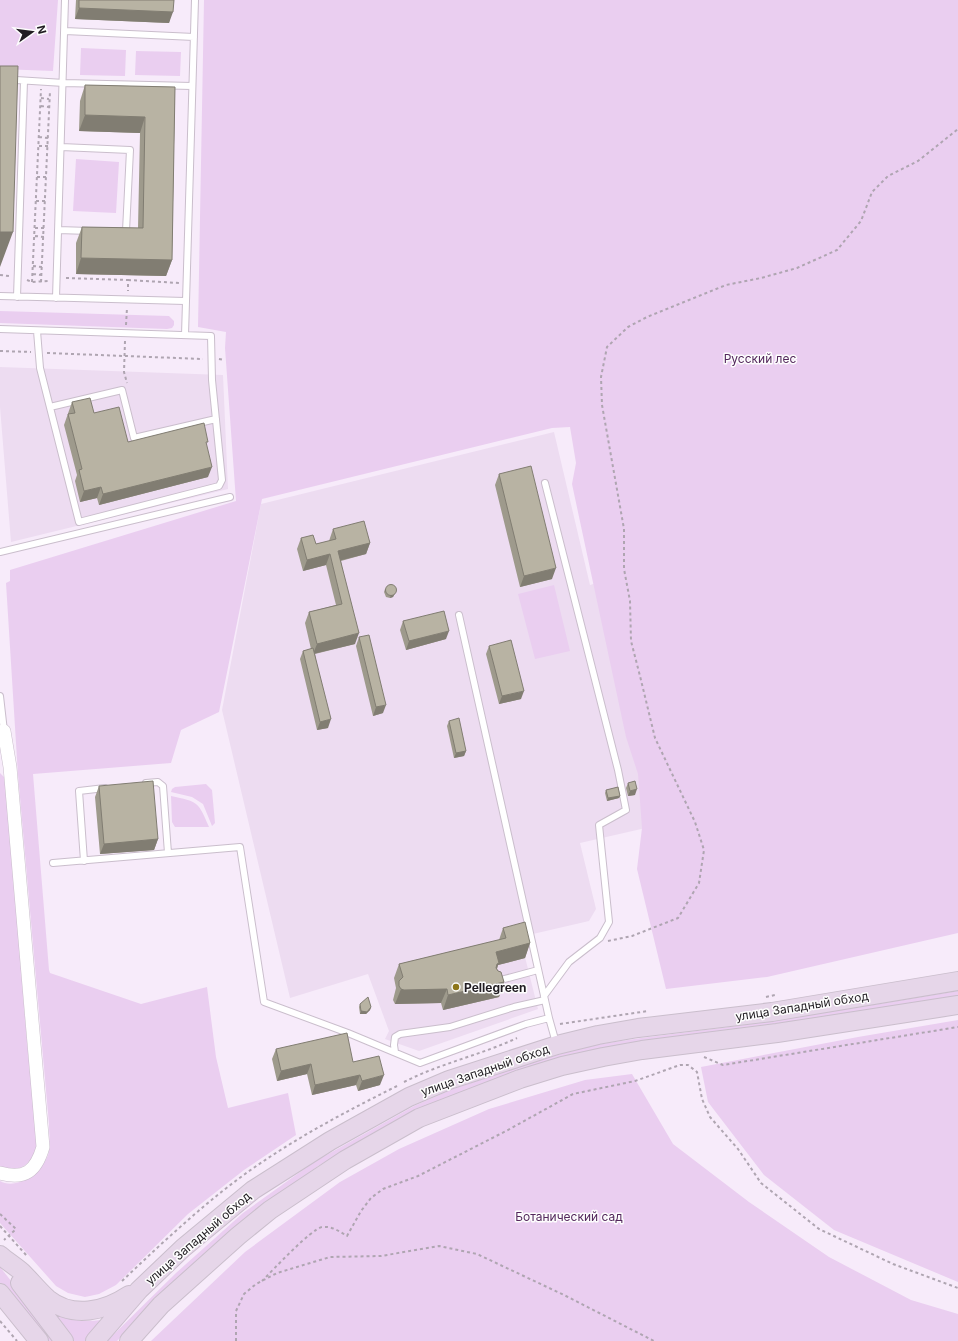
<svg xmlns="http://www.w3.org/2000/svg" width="958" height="1341" font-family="Inter,sans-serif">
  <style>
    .built { fill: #eddcf1 }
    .green { fill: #eacef0 }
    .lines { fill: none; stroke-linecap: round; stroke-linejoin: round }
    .lane-casing { stroke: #cabecc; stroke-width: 8 }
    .street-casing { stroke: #cabecc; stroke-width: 14 }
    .secondary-casing { stroke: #cabecc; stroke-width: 20 }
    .path { stroke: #afa5b1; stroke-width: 2; stroke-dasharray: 3 3; stroke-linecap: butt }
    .lane { stroke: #fff; stroke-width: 6 }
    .street { stroke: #fff; stroke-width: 13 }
    .secondary { stroke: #e6d6e9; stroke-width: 18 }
    .wall { fill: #9e9a8c }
    .shaded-wall { fill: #817d72 }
    .building { fill: #b8b3a3; stroke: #817d72 }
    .poi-dot { fill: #8d761a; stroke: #fdfdfd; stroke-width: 1.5 }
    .labels { text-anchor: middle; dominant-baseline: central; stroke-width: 3; stroke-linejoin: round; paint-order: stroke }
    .park-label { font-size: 12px; fill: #53275c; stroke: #fdfdfd }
    .poi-label { font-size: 12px; font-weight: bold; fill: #211d22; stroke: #fdfdfd; text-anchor: start }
    .street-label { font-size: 12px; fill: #211d22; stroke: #fdfdfd }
  </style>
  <rect width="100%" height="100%" fill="#f7ebfa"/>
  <path class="built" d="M0,367L223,375L228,489L11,542L0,407Z
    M554,432L590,585L600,582L650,827L580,843L596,909L589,921L520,937L538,1009L419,1051L385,1039L389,1031L368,974L290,998L222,710L261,504Z"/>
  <path class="green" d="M0,0H58L53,71L0,69Z
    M204,0H958V933L767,977L666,989L637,869L642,828L638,774L626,737L572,484L576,463L570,427L552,428L262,499L219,712L181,730L171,763L33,774L49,970L50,973L141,1004L207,987L216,1057L228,1108L288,1093L296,1135L244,1170L188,1214L116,1285L99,1294L85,1297L68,1293L56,1286L0,1223V1181C17,1191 42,1171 48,1155C51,1147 49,1133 49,1124L18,775L6,583L10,581V570L236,501L225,348L226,332L198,327Z
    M81,48L126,50L125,76L80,75Z
    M136,51L181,52L180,76L135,75Z
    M76,159L119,162L116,213L73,211Z
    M0,311L169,316L174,321V325L172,328L167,329L0,323Z
    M554,585L570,651L535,659L518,594Z
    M0,773L5,778L6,783L27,1042L38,1150C27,1166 20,1173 0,1167Z
    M206,784L212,790L215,823L212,826L203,804L192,797L171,792L172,789L175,787Z
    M171,796C198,802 198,801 209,827H175L172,822Z
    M958,991V997L777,1026L642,1043L397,1121L318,1166L248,1218L181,1277L117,1341H107L176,1273L243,1213L314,1162L414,1106L453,1089L560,1054L601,1044L641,1038L775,1021Z
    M958,1020V1282L834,1230L764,1175L708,1102L701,1067L858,1037Z
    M632,1074L673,1144L749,1202L829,1257L911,1300L958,1314V1341H151L245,1252L340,1182L399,1149L489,1109L585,1080Z
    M0,1267L59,1341H46L0,1284Z
    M40,1304C61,1318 75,1323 101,1320L85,1341H67Z"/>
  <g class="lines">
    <g class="lane-casing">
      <path id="lane" d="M65,31L194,37
        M0,79L64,83L192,86
        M61,147L130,150L126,231H122
        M58,230L89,231
        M0,296L185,301
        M17,297L24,81
        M56,298L65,0
        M0,329L211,336L212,380L222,480L219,486L79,522L40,368L37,331
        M185,335L195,0
        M50,407L122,390L134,438L216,419
        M0,552L230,497
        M459,615L549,1018
        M0,696L4,731
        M146,783L158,782L163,786L168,853
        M84,861L79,791L105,788
        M53,863L240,847L264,1002L348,1033L420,1063L526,1024L549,1018L556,1043
        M497,981L538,970
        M544,996L569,962L600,938L609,922L599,825L626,810L618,770L545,483
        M395,1052L394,1045L395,1037L400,1034L450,1027L514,1007L545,1000"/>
    </g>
    <g class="street-casing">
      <path id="street" d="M0,732L4,731L10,767L43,1147C36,1171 25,1180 0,1173"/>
    </g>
    <g class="secondary-casing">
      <path id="secondary" d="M0,1255C7,1261 15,1266 22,1272C31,1281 39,1291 48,1299C73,1319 105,1311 129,1295
        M20,1283L64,1341
        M0,1293L39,1341
        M95,1341L139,1290L183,1248L253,1190L330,1141L409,1097L449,1080L557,1045L598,1035L638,1028L772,1012L958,981
        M129,1341L161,1305L238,1236L270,1210L345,1160L419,1118L520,1079L562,1066L603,1057L642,1050L777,1033L958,1005"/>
    </g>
    <path class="path" d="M41,98L49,99
      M41,106L49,107
      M39,137L48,138
      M39,146H48
      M37,177H46
      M36,201H45
      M35,228H44
      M35,236L44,237
      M33,266L42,267
      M33,274L42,275
      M0,275L9,276
      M66,278L128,280V291
      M27,280L32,282L48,281
      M128,280L179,283
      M32,282L41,89
      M41,282L50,91
      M126,325L127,308
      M125,341L124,372L127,383
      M0,351L31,352
      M47,353L203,359
      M219,359L224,360
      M608,941L632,936L678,918L699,883L704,850L695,822L655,738L640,676L631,641L630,601L624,569V529L602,405L601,377L607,347L628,327L647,317L726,285L761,278L797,268L837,250L861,221L872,192L888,176L918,161L958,129
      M766,997L775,995
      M560,1024L648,1011
      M704,1057L723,1065L958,1027
      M404,1082C441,1063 481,1055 517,1038
      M0,1214L16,1229L4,1240
      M0,1226L27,1256
      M122,1281C161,1244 201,1206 245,1174C292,1140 345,1112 397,1086
      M262,1281C272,1271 311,1229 322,1227C332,1226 339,1231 347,1236L361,1211L371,1198L383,1189L418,1176L506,1131L573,1094L635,1081L680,1065H688L697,1072L702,1099L710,1117L738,1149L761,1183L819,1229L893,1264L958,1288
      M0,1321L17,1341
      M236,1341V1311L244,1294L256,1284L277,1273L330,1257L381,1256L439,1246L477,1254L564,1295L654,1341"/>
    <use href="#lane" class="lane"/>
    <use href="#street" class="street"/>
    <use href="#secondary" class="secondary"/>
  </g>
  <path class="wall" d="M76,0H174L169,23L75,19Z
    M85,85L175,87L172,260L166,276L76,274V243L82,227L138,228L140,133L79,131L80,101Z
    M72,402L94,413L128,442L207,446L208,477L99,505L97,498L80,502L75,481L77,475L64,425Z
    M499,474L552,579L520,587L495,485Z
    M333,529L370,543L366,554L341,561L355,644L315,654L328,728L317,730L300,659L303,651L311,649L305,623L309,612L336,605L326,565L303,571L297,549L301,538L316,544L329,541Z
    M385,589L396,591L393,597L390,598L386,597L384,592Z
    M403,621L446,639L406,650L400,630Z
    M359,637L383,713L373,716L356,646Z
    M489,646L521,699L499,704L486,654Z
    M449,721L466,751L464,756L454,758L447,726Z
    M628,783L635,795L628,796L626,788Z
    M99,786L158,839L154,850L100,854L95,797Z
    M606,790L620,796L619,798L607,801L605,793Z
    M503,928L530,943L525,958L498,965L497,969L504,982L499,997L443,1010L441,1003L395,1004L393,1000L396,988L394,978L399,964L499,940Z
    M360,1004L371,1007L370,1010L366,1014H360L359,1007Z
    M276,1049L353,1062L380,1085L358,1091L356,1085L312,1095L307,1074L277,1081L272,1059Z"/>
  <path class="shaded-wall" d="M79,8L173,12L169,23L75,19Z
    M85,115L145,117L140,133L79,131Z
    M0,232H13L0,267Z
    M81,258L172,260L166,276L76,274Z
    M212,467L208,477L99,505L103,494Z
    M101,487L97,498L80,502L84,491Z
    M370,543L366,554L334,562L338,551Z
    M330,554L326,565L303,571L307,560Z
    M556,568L552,579L520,587L524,576Z
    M396,591L393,597L390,598L391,595Z
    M449,631L446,639L406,650L409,641Z
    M359,633L355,644L313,654L317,644Z
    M524,691L521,699L499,704L502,696Z
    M386,705L383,713L373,716L376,707Z
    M331,719L328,728L317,730L320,722Z
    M466,751L464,756L454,758L456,753Z
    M637,789L635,795L628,796L630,791Z
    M620,796L619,798L607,801L608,798Z
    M158,839L154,850L100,854L104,844Z
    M530,943L525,958L498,965L494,978L496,952Z
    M504,982L499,997L443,1010L448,995Z
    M401,989H447L441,1003L395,1004Z
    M371,1007L370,1010L366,1014H360L361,1011Z
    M311,1064L307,1074L277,1081L281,1071Z
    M360,1075L356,1085L312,1095L315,1085Z
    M384,1075L380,1085L358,1091L362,1081Z"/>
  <path class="building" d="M79,0H174L173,12L79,8Z
    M0,66H18L13,232H0Z
    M85,85L175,87L172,260L81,258L82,227L143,228L145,117L85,115Z
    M90,398L94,413L119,407L128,442L204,423L208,442H206L212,467L103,494L101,487L84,491L79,470L82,469L68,414L75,413L72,402Z
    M531,466L556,568L524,576L499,474Z
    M364,521L370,543L338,551L359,633L317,644L309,612L342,604L330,554L307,560L301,538L313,535L316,544L336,539L333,529Z
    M385.5 590a5.5 5.5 0 1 1 11 0a5.5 5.5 0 1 1-11 0Z
    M444,611L449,631L409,641L403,621Z
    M369,635L386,705L376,707L359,637Z
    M511,640L524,691L502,696L489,646Z
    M313,648L331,719L320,722L303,651Z
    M459,718L466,751L456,753L449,721Z
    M153,781L158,839L104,844L99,786Z
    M635,781L637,789L630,791L628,783Z
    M618,787L620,796L608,798L606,790Z
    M525,922L530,943L496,952L499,963L497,964L496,968L498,971L501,972L504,982L448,995L447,989L404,990L401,989L399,986V981L403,977L399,964L506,938L503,928Z
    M368,997L371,1007L367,1012L361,1011L360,1004Z
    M347,1033L353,1062L379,1056L384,1075L362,1081L360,1075L315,1085L311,1064L281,1071L276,1049Z"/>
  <circle class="poi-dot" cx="456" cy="987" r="4"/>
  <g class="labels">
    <g class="park-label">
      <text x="760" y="358">Русский лес</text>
      <text x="569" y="1216">Ботанический сад</text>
    </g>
    <g class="poi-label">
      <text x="464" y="987">Pellegreen</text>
    </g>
    <g class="street-label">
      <text transform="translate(802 1006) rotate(-9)">улица Западный обход</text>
      <text transform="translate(485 1070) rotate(-19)">улица Западный обход</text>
      <text transform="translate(198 1238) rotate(-41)">улица Западный обход</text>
    </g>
  </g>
  <g transform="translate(32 32) rotate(76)" stroke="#fdfdfd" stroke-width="3" paint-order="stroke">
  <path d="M0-3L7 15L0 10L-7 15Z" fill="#211d22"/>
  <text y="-6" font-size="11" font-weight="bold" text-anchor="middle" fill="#211d22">N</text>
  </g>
</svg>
